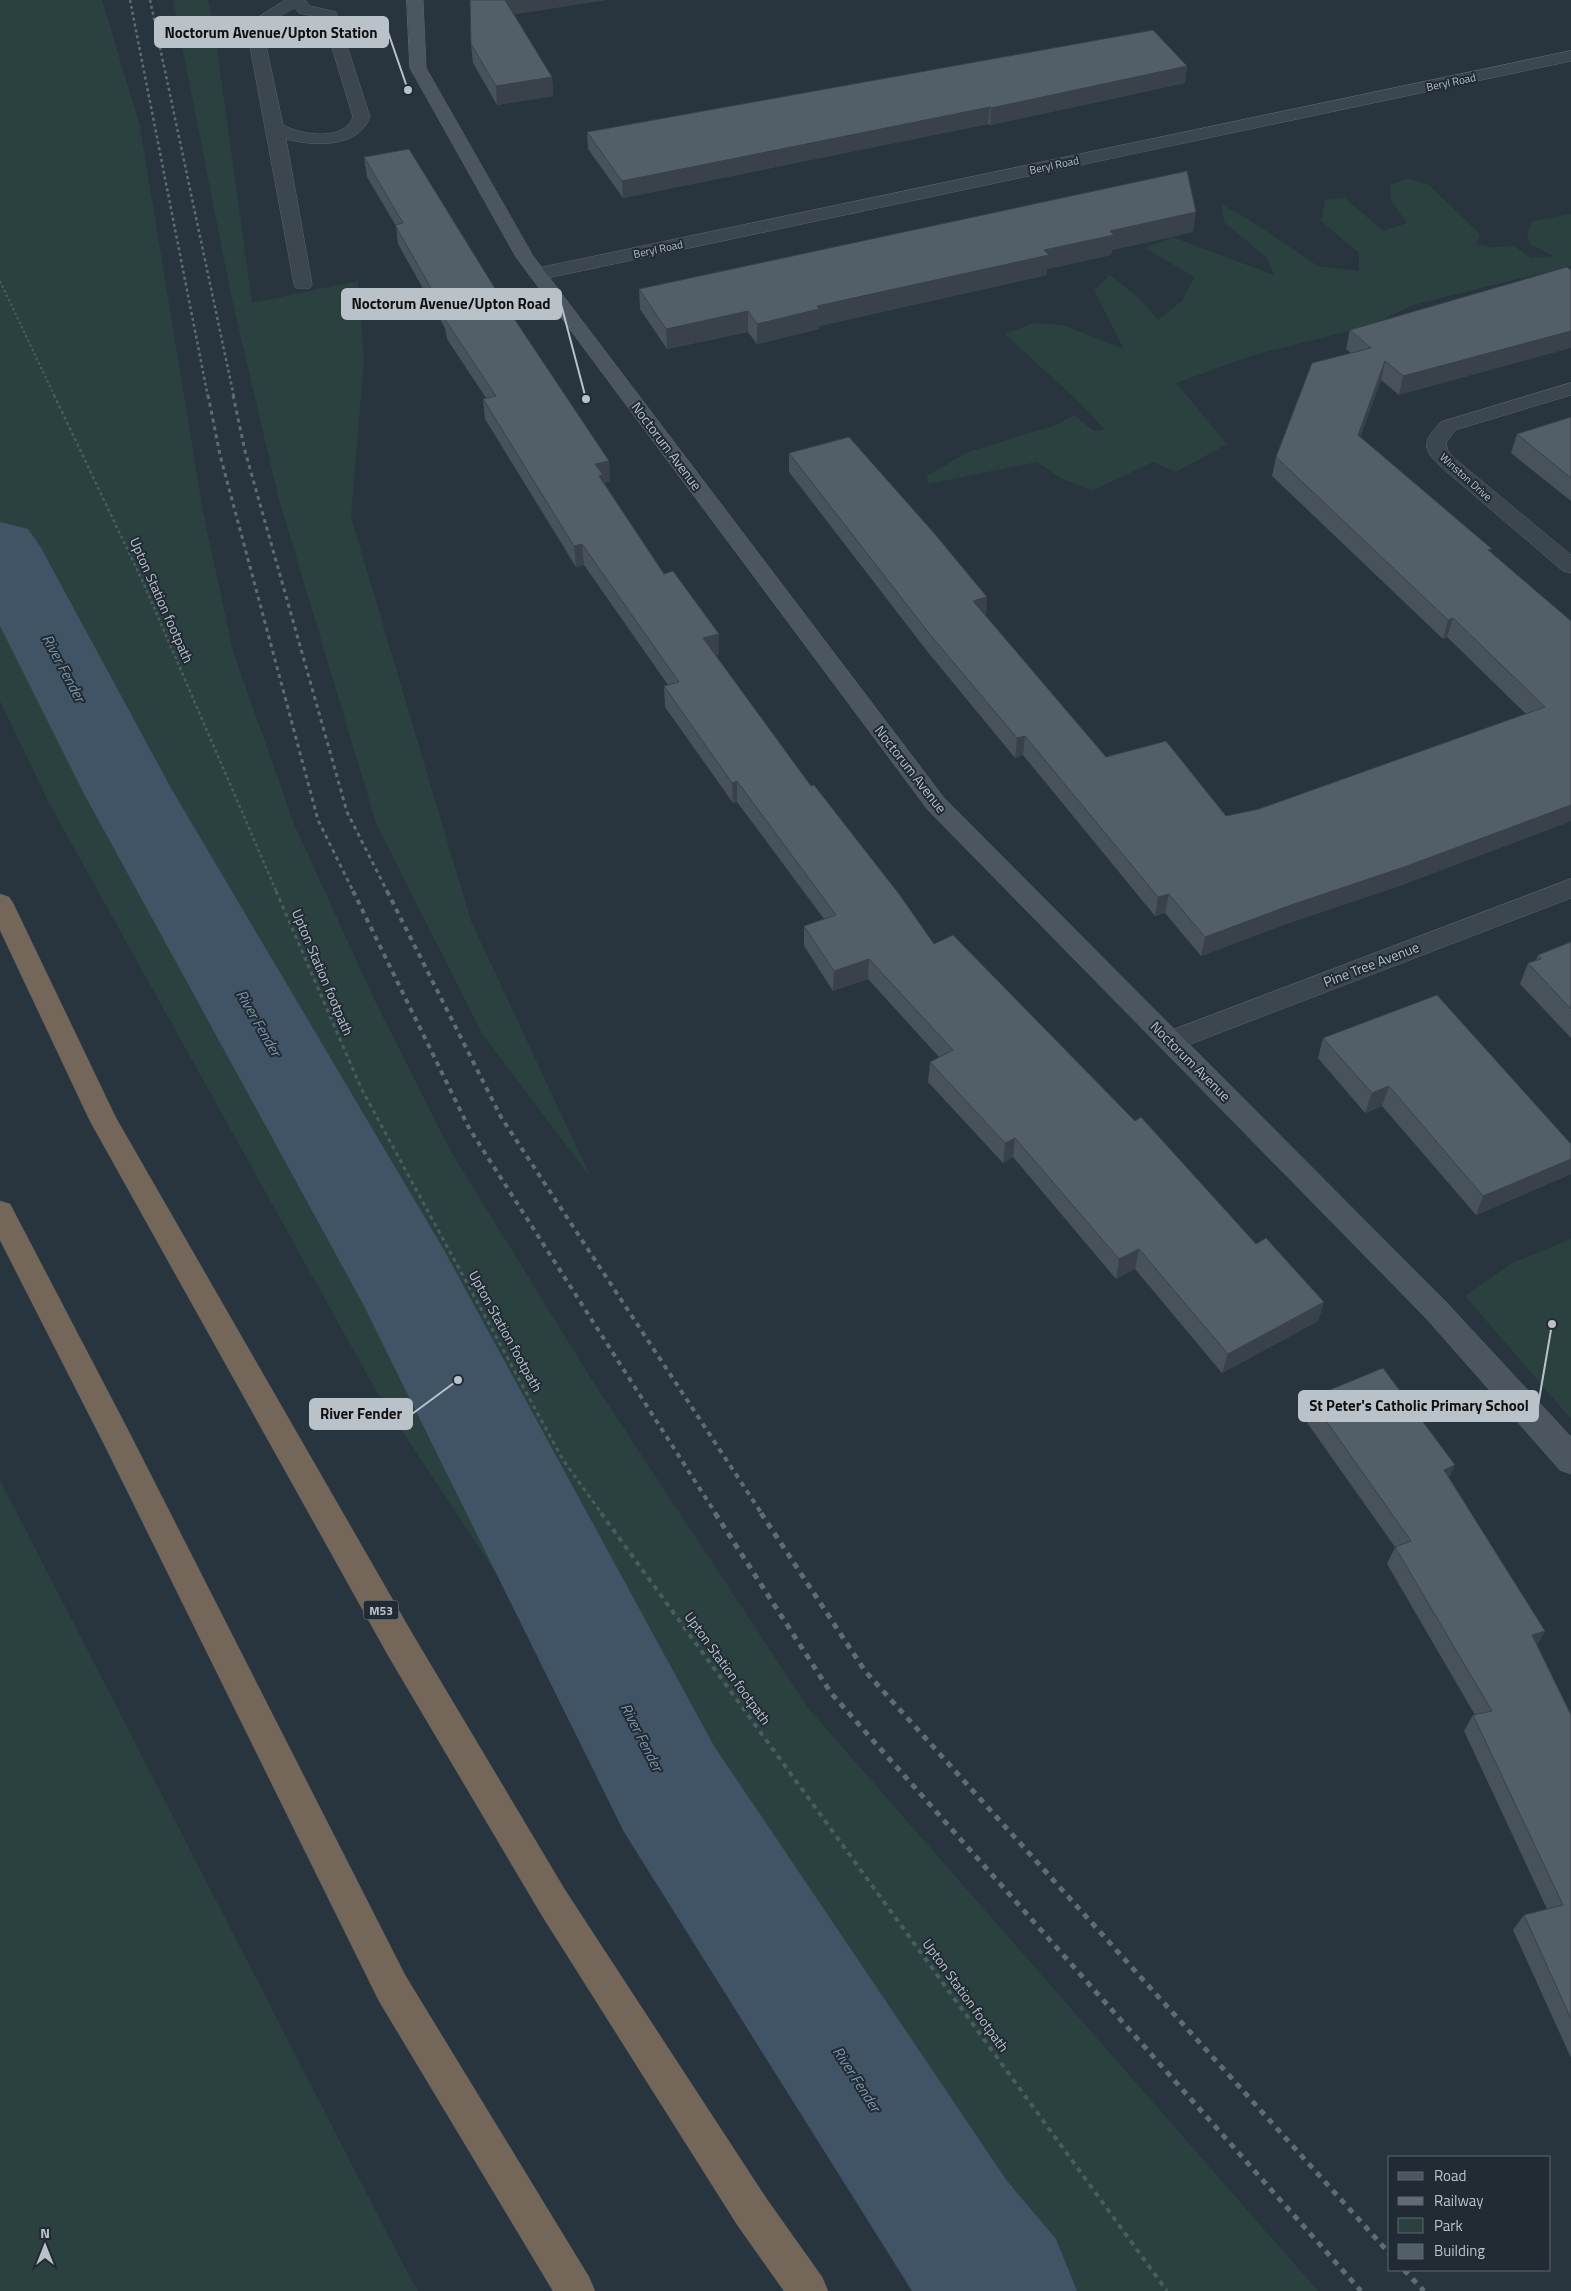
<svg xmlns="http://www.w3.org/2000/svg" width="1571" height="2291" font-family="'Titillium Web',sans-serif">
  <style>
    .green { fill: #2b4140 }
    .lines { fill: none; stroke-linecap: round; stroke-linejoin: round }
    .river { fill: #405466; fill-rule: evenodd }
    .lane-casing { stroke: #5a646c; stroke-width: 1 }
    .street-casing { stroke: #5a646c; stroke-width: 1 }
    .secondary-casing { stroke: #5a646c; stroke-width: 1 }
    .highway-casing { stroke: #475159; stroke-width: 1 }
    .path-far3 { stroke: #4a5d5e; stroke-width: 2; stroke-dasharray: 2.5 2.5; stroke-linecap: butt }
    .path-far2 { stroke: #4a5d5e; stroke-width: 2.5; stroke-dasharray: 3 3; stroke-linecap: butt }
    .path-far1 { stroke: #4a5d5e; stroke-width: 3; stroke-dasharray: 4 4; stroke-linecap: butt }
    .path { stroke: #4a5d5e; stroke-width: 4; stroke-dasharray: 5 5; stroke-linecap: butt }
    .lane { fill: #3c464f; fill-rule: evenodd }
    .street { fill: #3c464f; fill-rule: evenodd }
    .secondary { fill: #4b5661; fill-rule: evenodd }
    .highway { fill: #74675a; fill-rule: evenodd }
    .rail-far3 { stroke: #5f6b75; stroke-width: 2.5; stroke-dasharray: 3 3; stroke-linecap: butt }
    .rail-far2 { stroke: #5f6b75; stroke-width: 3; stroke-dasharray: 4 4; stroke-linecap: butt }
    .rail-far1 { stroke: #5f6b75; stroke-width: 4; stroke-dasharray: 5 5; stroke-linecap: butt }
    .rail { stroke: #5f6b75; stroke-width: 5; stroke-dasharray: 6 6; stroke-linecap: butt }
    .wall { fill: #47525a }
    .shaded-wall { fill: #39424a }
    .building { fill: #525f69; stroke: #39424a }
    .labels { text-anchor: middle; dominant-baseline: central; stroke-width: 4; stroke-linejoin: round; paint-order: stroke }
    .far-street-label { font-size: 11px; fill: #b9c1c9; stroke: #212b34 }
    .shield { fill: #212b34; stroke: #8b949c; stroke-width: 1 }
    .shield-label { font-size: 12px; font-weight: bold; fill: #b9c1c9 }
    .street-label { font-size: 14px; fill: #b9c1c9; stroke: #212b34 }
    .water-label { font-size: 15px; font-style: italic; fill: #7d95a9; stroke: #212b34 }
    .leader { fill: none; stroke: #b9c1c9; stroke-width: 2 }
    .callout-dot { fill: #b9c1c9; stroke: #212b34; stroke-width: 2 }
    .callout { fill: #b9c1c9; stroke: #b9c1c9; stroke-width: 2 }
    .callout-label { font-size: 15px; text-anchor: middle; font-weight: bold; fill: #111 }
  </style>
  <rect width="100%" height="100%" fill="#28343e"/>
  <path class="green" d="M0,0H102L140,126L203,512L233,651L294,824L375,1001L450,1150L590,1377L809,1709L1318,2291H975L930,2231L379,1396L49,803L0,701Z
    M173,0H208L214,26L252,303L358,281L364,361L351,517L471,921L591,1178L483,1035L376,823L278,496L231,295Z
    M1407,179L1428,184L1480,234L1476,244L1491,247L1514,246L1531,258L1554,256L1530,244L1527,234L1532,221L1571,214V266L1413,305L1366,327L1254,355L1176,383L1227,444L1176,472L1153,462L1092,491L1061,478L1037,462L928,484L927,476L968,452L1056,425L1074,415L1094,431L1105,430L1081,404L1005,334L1033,323L1063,325L1124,349L1094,290L1110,275L1139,298L1158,320L1183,300L1194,277L1145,248L1172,237L1274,275L1267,258L1224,222L1221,204L1251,221L1318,266L1359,271V253L1321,221L1325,200L1345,198L1383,231L1407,223L1391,201L1390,185Z
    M1571,1239V1419L1465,1296L1512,1263Z
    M0,1480L406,2270L418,2291H0Z"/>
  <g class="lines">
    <path class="river" d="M0,522L28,529L40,546L172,790L444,1250L714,1746L1007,2181L1056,2239L1077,2291H912L624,1832L363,1304L82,790L0,626Z"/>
    <g class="lane-casing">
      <path id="lane" d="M286,0H305L310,6L336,12L370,117C358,149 313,146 286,139L312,284L310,288H296L294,284L246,25ZM295,8L299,13L323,18L353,117C344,142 301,135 283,125L262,27Z"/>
    </g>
    <g class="street-casing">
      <path id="street" d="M1571,51V61L538,280L531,278L529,274L531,270L538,268Z
        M1571,383V395L1455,430L1446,443L1448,451L1454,458L1571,555V573L1563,571L1440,466C1420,447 1424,440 1441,422Z
        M1571,879V898L1180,1048L1171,1051L1162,1048L1158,1041L1162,1034Z"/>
    </g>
    <g class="secondary-casing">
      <path id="secondary" d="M407,0H423L426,68L533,256L944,798L1446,1302L1571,1437V1474L1560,1470L1426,1318L928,810L516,257L410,68Z"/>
    </g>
    <g class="highway-casing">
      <path id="highway" d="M0,894L9,897L13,903L116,1118L413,1635L565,1890L766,2198L822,2277L828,2291H784L738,2226L541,1914L389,1657L90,1121L0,930Z
        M0,1201L10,1204L127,1428L405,1975L589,2277L595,2291H553L379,2001L105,1446L0,1240Z"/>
    </g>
    <path class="path-far3" d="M0,281L55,397"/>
    <path class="path-far2" d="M54,395L142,580L277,893"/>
    <path class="path-far1" d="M276,891L361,1088L563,1460L602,1514"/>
    <path class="path" d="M601,1513L1167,2291"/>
    <use href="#lane" class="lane"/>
    <use href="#street" class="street"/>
    <use href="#secondary" class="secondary"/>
    <use href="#highway" class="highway"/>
    <path class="rail-far3" d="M130,0L208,397
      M150,0L234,397"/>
    <path class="rail-far2" d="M208,395L220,455L318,820L354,893
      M233,395L245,451L347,812L388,893"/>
    <path class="rail-far1" d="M353,891L469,1128L716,1514
      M387,891L501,1117L762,1514"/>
    <path class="rail" d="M715,1513L831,1693L1361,2291
      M761,1513L865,1671L1390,2254
      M1404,2270L1424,2291"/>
  </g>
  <path class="wall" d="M514,15L552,77L553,96L497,105L473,63L471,44Z
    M1187,66L1185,83L990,125L988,124L623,198L588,149L587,132Z
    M364,157L509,311L609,461L610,481L604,483L664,574L719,634V654L715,656L811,786L934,944L1256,1244L1324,1302L1318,1321L1222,1373L1135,1269L1116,1279L1013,1157L1003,1163L928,1082L930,1062L939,1057L868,979L833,991L804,946V926L824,919L737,802L733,803L665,707L664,686L668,685L584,565L576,567L485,419L483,399L486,398L447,339L445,328L398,244L396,226L367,177Z
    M1193,232L1112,250L1111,255L1047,269V275L819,326V329L757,344L748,332L667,349L640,309L639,289Z
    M1567,267L1399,395L1381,380L1360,437L1491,552L1571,621V821L1399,886L1283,925L1201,956L1165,913L1155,916L1023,755L1015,758L927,651L789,472V453L986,616L1106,757L1226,816L1259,809L1526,714L1447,637L1443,639L1272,476L1276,457L1351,353L1346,349L1350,330Z
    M1571,417V501L1511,453L1517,434Z
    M1571,942V1038L1520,984L1528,963L1536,960L1538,955Z
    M1323,1038L1571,1144V1174L1476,1215L1382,1106L1365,1113L1318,1058Z
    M1310,1398L1449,1478L1545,1631L1537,1645L1571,1715V2058L1513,1930L1524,1915L1547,1909L1464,1731L1473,1715H1475L1387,1564L1395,1547L1303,1417Z"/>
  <path class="shaded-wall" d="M504,0H607L505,16Z
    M1187,66L1185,83L990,125L991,108Z
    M552,77L553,96L497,105L496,86Z
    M990,107L988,124L623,198L622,181Z
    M1196,212L1193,232L1112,250L1111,255L1047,269V275L819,326V329L757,344V324L817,306L1044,250L1110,231Z
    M748,311V332L667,349L666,329Z
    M1571,331V348L1399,395L1403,376Z
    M1385,361L1381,380L1354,454L1358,435Z
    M609,461L610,481L603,483L604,496L595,464Z
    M582,544L584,565L576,567L574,546Z
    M987,597L986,616L973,601Z
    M1453,618L1447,637L1443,639L1448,620Z
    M719,634V654L703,659V638Z
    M1025,736L1023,755L1015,758L1017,738Z
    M737,781V802L733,803L732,783Z
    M1571,805V821L1399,886L1283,925L1201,956L1205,937L1288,906Z
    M1169,894L1165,913L1155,916L1158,897Z
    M869,959L868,979L833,991L834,971Z
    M1389,1086L1382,1106L1365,1113L1372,1093Z
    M1015,1138L1013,1157L1003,1163L1005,1143Z
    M1571,1159V1174L1476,1215L1483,1196Z
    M1139,1249L1135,1269L1116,1279L1119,1259Z
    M1324,1302L1318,1321L1222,1373L1228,1354Z
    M1455,1465L1447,1483L1444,1470Z
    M1545,1631L1535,1648L1532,1635Z"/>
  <path class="building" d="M470,0H505L552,77L496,86L471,44Z
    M1153,30L1187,66L991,108L990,107L622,181L587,132Z
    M409,149L509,311L609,461L595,464L603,475L599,476L664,574L673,571L719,634L703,638L811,786L814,785L899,894L934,944L953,935L1135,1121L1141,1117L1256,1244L1266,1238L1324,1302L1228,1354L1139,1249L1119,1259L1015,1138L1005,1143L930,1062L953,1050L869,959L834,971L804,926L836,915L737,781L732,783L664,686L679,682L582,544L574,546L483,399L496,396L444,318H448L395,225L403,223L364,157Z
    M1187,171L1196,212L1110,231L1114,235L1044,250L1049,255L817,306L819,309L757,324L748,311L666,329L639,289Z
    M1567,267L1571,270V331L1403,376L1385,361L1358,435L1492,549L1488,550L1571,621V805L1404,867L1288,906L1205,937L1169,894L1158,897L1025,736L1017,738L928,632L789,453L849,437L934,533L987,597L973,601L1106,757L1166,741L1226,816L1259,809L1545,707L1453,618L1448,620L1276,457L1312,363L1371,348L1350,330Z
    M1571,417V478L1517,434Z
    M1571,942V1009L1528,963L1541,959L1538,955Z
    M1437,995L1571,1144V1159L1483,1196L1389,1086L1372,1093L1323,1038Z
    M1383,1368L1455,1465L1444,1470L1545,1631L1532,1635L1571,1715V2019L1524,1915L1563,1905L1473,1715L1492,1711L1395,1547L1411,1541L1310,1398Z"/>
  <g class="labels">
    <g class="far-street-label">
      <text transform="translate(1451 82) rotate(-12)">Beryl Road</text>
      <text transform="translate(1054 165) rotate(-12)">Beryl Road</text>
      <text transform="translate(658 249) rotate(-12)">Beryl Road</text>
      <text transform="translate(1466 477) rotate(42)">Winston Drive</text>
    </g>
    <rect class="shield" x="363.5" y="1600.5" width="35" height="19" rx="4"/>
    <g class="shield-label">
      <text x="381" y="1610">M53</text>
    </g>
    <g class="street-label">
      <text transform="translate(667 446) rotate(53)">Noctorum Avenue</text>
      <text transform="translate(162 600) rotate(66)">Upton Station footpath</text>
      <text transform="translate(911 769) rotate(52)">Noctorum Avenue</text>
      <text transform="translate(1371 964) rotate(-21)">Pine Tree Avenue</text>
      <text transform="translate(323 972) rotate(67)">Upton Station footpath</text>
      <text transform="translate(1191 1061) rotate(45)">Noctorum Avenue</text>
      <text transform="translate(506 1331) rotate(61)">Upton Station footpath</text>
      <text transform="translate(728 1668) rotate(54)">Upton Station footpath</text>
      <text transform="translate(966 1995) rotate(54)">Upton Station footpath</text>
    </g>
    <g class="water-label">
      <text transform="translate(64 668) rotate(62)">River Fender</text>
      <text transform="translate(259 1023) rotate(60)">River Fender</text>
      <text transform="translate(642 1737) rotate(63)">River Fender</text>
      <text transform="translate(857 2079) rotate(57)">River Fender</text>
    </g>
  </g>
  <path class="leader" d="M408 90L388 32M586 399L561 304M1552 1324L1538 1406M458 1380L412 1414"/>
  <g class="callout-dot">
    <circle cx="408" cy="90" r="5"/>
    <circle cx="586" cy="399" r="5"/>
    <circle cx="1552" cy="1324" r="5"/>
    <circle cx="458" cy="1380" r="5"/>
  </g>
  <g class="callout">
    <rect x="155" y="17" width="233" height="30" rx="5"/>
    <rect x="342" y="289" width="219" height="30" rx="5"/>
    <rect x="1299" y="1391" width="239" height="30" rx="5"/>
    <rect x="310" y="1399" width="102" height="30" rx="5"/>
  </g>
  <g class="callout-label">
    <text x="271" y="38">Noctorum Avenue/Upton Station</text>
    <text x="451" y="309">Noctorum Avenue/Upton Road</text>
    <text x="1419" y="1411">St Peter's Catholic Primary School</text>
    <text x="361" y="1419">River Fender</text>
  </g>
  <rect x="1388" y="2156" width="162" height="115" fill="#212b34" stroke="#5e6770"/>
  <rect x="1398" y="2172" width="25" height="8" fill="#4b5661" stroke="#5e6770"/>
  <text x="1434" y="2181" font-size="15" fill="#b9c1c9">Road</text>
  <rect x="1398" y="2197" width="25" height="8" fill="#5f6b75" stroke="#5e6770"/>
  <text x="1434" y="2206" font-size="15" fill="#b9c1c9">Railway</text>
  <rect x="1398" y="2218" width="25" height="15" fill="#2b4140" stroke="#5e6770"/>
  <text x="1434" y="2231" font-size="15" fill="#b9c1c9">Park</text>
  <rect x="1398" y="2244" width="25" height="15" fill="#525f69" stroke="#5e6770"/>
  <text x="1434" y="2256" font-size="15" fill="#b9c1c9">Building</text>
  <g transform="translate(45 2246)" stroke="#212b34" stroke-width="4" paint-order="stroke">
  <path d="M0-4L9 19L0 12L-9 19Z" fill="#b9c1c9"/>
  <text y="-8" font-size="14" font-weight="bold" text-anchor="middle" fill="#b9c1c9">N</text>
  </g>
</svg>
